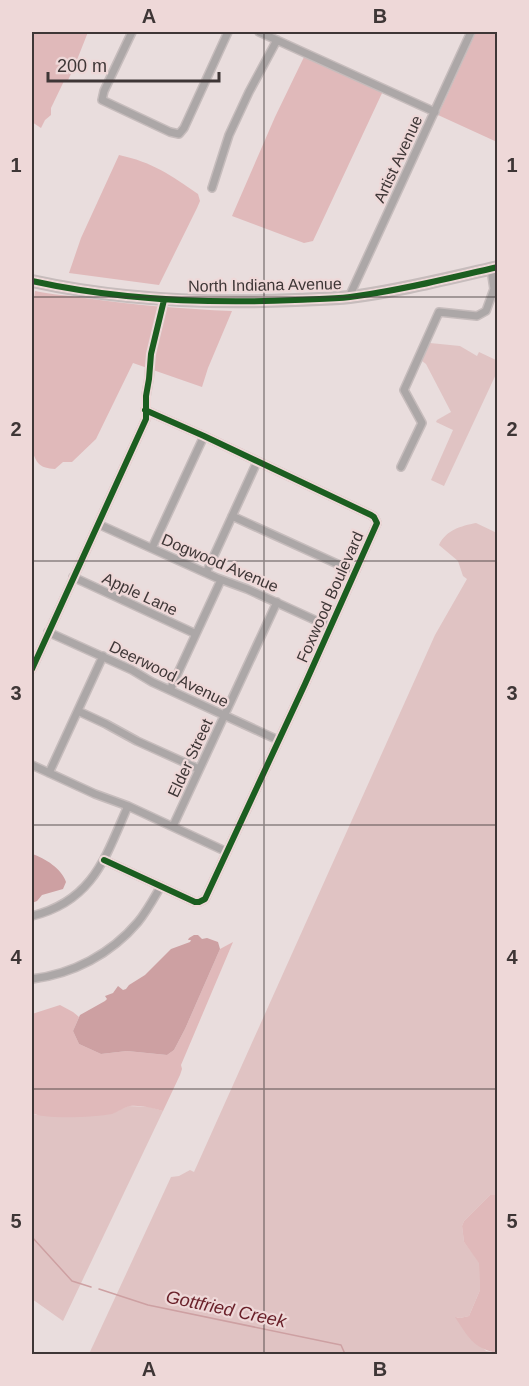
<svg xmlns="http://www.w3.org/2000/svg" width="529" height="1386" font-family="Arial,sans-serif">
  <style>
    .green { fill: #e0c3c3 }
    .forest { fill: #e0b9ba }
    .water { fill: #cda0a2 }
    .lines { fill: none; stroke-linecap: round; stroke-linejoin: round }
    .stream { stroke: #cda0a2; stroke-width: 1.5 }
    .street-casing { stroke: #c6bcbc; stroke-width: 10 }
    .primary-casing { stroke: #c6bcbc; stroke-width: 14 }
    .street { stroke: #aca7a7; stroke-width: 7 }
    .primary { stroke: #a7a1a1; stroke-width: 10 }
    .cycleway-casing { stroke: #eed8d8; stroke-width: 10 }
    .cycleway { stroke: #1b5e20; stroke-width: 6 }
    .grid { fill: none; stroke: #3e3636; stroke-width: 1.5; stroke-opacity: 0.55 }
    .labels { text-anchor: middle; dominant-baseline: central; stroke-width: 4.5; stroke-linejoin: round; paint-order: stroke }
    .street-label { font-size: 16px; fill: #3e3636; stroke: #eed8d8 }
    .water-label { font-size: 18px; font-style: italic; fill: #6a212a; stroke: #eed8d8 }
    .neatline { fill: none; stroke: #3e3636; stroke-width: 2 }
    .grid-label { font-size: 20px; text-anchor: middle; font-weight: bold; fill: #3e3636 }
  </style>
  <rect width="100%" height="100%" fill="#e9dddd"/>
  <path class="green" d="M430,343L460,346L477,356L479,352L496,360L497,359V372L444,486L431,480L453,430L436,422L437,420L451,412L426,364L422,361Z
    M476,523L497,533V1195H490L464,1221L462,1226L464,1242L480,1263V1290L469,1316L460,1318L456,1317L486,1351L497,1353V1354H89L171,1177L179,1176L190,1170L194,1172L435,635L467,579L463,576L458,561L439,545C446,530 461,526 476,523Z
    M128,1106L150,1107L163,1111L63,1321L32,1299V1113L36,1115L113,1113Z"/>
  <path class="forest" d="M32,32H88L73,70L68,80L64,81L51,108V115L45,120L41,128L32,122Z
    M476,32H497V142L438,115Z
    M304,57L383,91L313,241L304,243L232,216L275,117Z
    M119,155C152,162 171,175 198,194L200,201L197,208L159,285L69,273L81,238Z
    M35,291C52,295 69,295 85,298C134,305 183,309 232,311L208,368L202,387L133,363L96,439L72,462H63L55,469C40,468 36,464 32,449V311Z
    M233,942L181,1065L182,1069L180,1075L163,1111C152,1108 141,1105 130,1106C124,1107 118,1112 112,1114C97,1117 44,1120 32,1113V1014L60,1005L73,1012L79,1017L73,1031L79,1044L101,1054L127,1051L167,1055L174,1050L185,1029L220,949Z
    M490,1195H498L497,1353C473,1348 468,1337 455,1317L460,1318L469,1316L480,1290V1280L479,1263L464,1242L462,1226L464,1221Z"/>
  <path class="water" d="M32,854C45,858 62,869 66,882L63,889L42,895L37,901L32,903Z
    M194,935H198L202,939L207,938L218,942L220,949L185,1029L174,1050L167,1055L127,1051L101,1054L79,1044L73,1031L80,1015L105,1001L107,999L105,996L113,993L118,986L123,990L126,989L129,985L145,975L171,949L190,942L191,940H188L189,938Z"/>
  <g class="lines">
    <path class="stream" d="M32,1237L72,1281L91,1287
      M99,1289L148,1305L341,1345L345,1354"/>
    <g class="street-casing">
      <path id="street" d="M132,32L104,91L102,100L170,132L179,134L184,128L228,32
        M259,32L435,112
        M212,188L229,135L249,92L277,40
        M349,297L471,32
        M401,467L422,423L404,390L439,312L477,316L486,311L494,289L491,269
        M232,516L355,572
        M98,524L217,578L247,589L330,627
        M152,548L204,436
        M206,573L257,462
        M73,577L196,634
        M48,632L132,670L152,682L278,740
        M32,669L146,419V396L149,379L151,354L164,300
        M170,690L221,580
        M78,711L106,724L137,741L199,769
        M32,765L95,794L128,806L227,852
        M49,773L103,656
        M173,826L277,602
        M104,860L195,902H199L205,899L305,684L377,523L374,517L371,515L204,436L145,410
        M32,916C93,901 105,858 128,806
        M32,979C73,974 111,954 138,922C147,911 154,898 161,886"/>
    </g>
    <g class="primary-casing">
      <path id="primary" d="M32,281C118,300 206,304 295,300C313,299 332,299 350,297C399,291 449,278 498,267"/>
    </g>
    <use href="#street" class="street"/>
    <use href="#primary" class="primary"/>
    <g class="cycleway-casing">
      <path id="cycleway" d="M32,281C118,300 206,304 295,300C313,299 332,299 350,297C399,291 449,278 498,267
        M32,669L146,419V396L149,379L151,354L164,300
        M104,860L195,902H199L205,899L305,684L377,523L374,517L371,515L204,436L145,410"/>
    </g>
    <use href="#cycleway" class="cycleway"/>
  </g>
  <path class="grid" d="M264,32V1354M32,297H498M32,561H498M32,825H498M32,1089H498"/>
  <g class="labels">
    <g class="street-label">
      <text transform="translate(398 159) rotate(-65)">Artist Avenue</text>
      <text transform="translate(265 285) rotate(-1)">North Indiana Avenue</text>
      <text transform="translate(220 563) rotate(23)">Dogwood Avenue</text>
      <text transform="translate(140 594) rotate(25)">Apple Lane</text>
      <text transform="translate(330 597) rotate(-66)">Foxwood Boulevard</text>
      <text transform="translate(169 674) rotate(26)">Deerwood Avenue</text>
      <text transform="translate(190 758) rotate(-65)">Elder Street</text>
    </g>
    <g class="water-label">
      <text transform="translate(226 1309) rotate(12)">Gottfried Creek</text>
    </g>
  </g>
  <rect width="529" height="1386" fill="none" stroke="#eed8d8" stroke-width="66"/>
  <path d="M48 72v9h171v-9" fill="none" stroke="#3e3636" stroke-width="3"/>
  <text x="57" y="72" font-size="18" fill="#3e3636" stroke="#eed8d8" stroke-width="4.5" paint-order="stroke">200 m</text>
  <rect x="33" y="33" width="463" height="1320" class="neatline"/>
  <g class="grid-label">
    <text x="149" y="23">A</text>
    <text x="380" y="23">B</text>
    <text x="16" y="172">1</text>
    <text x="512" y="172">1</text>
    <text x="16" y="436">2</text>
    <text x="512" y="436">2</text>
    <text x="16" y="700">3</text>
    <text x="512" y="700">3</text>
    <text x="16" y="964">4</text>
    <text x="512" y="964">4</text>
    <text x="16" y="1228">5</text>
    <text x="512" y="1228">5</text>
    <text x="149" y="1376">A</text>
    <text x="380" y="1376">B</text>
  </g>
</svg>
